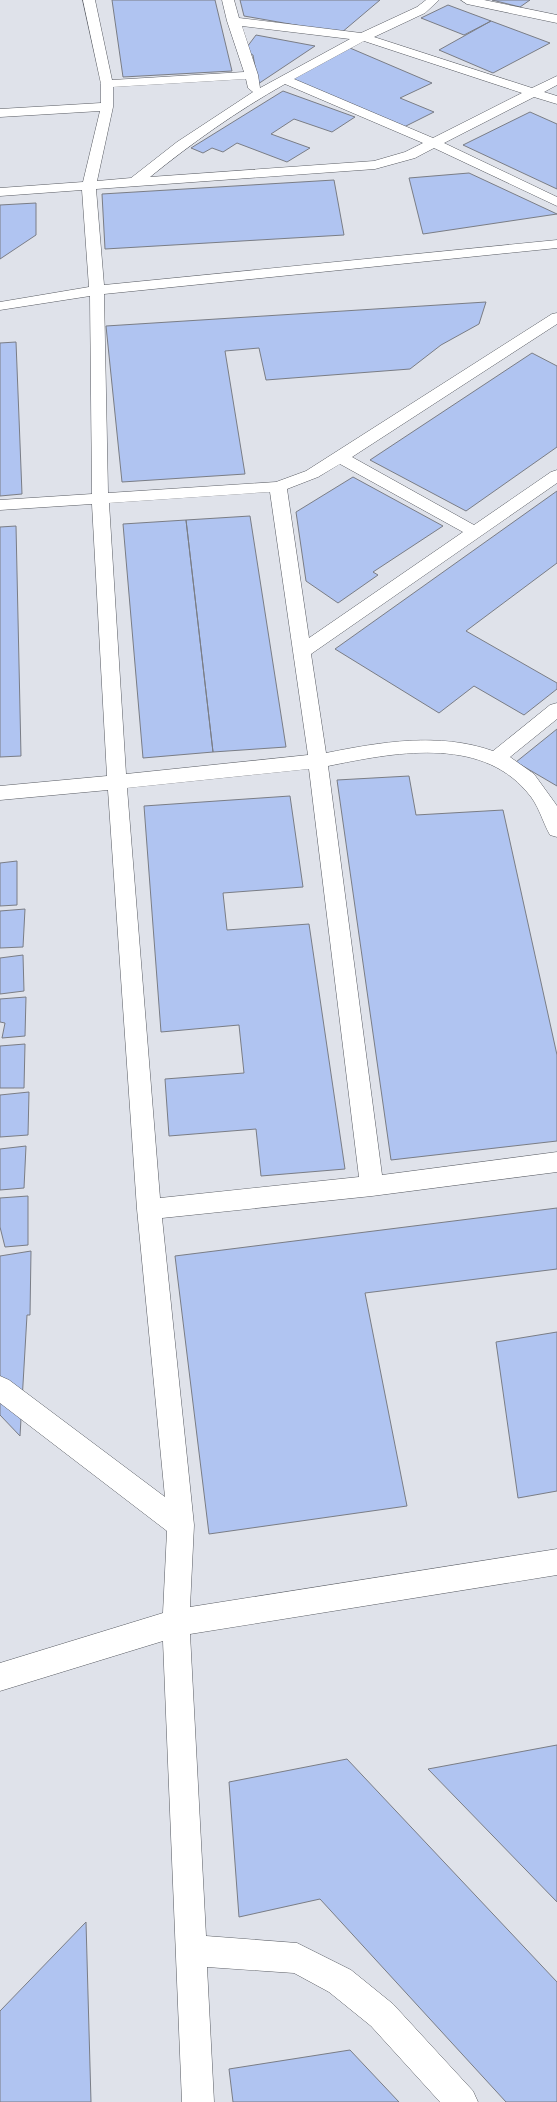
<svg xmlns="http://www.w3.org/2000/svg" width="557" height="2102" font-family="Cabin,sans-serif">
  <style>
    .building { fill: #b0c4f1; stroke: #7a7d85 }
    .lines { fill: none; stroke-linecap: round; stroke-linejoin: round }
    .minor-casing { stroke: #585b62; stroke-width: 1 }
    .minor { fill: #fff; fill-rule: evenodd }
  </style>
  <rect width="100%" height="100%" fill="#dfe2ea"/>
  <path class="building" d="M112,0H215L232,71L123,77Z
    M240,0H380L341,33L244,16Z
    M492,0H530L520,7Z
    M448,5L491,21L464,35L421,18Z
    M491,21L550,43L493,73L439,50Z
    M256,35L315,46L258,84L253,55L244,51Z
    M350,48L432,83L400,98L434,112L400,129L291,78Z
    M283,91L355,117L332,132L294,119L271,134L310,148L287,162L237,143L223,152L212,148L203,153L191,148Z
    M530,112L557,124V189L463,145Z
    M469,173L557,214L423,234L409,178Z
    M334,180L344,235L105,249L102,194Z
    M36,203V235L0,259V205Z
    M486,302L479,324L441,345L410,369L266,380L259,348L225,351L245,474L122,482L106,326Z
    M16,342L22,494L0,496V343Z
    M532,353L557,366V447L466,511L370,460Z
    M353,477L443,526L373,572L378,575L338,603L306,581L296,512Z
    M557,491V563L466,631L557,683V689L524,715L474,686L439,713L335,649Z
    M250,516L286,747L213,752L186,520Z
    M186,520L213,752L143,758L123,524Z
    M16,526L21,756L0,757V527Z
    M557,729V786L516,762Z
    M409,776L416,815L503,810L557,1055V1141L391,1160L337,780Z
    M290,796L303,887L223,893L227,930L309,924L345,1169L261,1176L256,1129L169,1136L165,1079L244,1073L239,1025L161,1032L144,806Z
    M17,861V905L0,906V863Z
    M25,909L23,947L0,948V911Z
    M23,955L24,991L0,994V958Z
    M26,997L25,1036L2,1038L5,1023L0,1022V999Z
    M25,1044L24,1088H0V1046Z
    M29,1092L28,1135L0,1137V1095Z
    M26,1146L24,1188L0,1190V1149Z
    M28,1196V1245L5,1247L0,1227V1198Z
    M557,1208V1269L365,1293L407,1506L209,1534L175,1256Z
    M31,1251L30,1315H27L20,1436L0,1415V1256Z
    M557,1332V1491L518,1498L496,1342Z
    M557,1745V1902L428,1769Z
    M347,1759L557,1982V2102H506L320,1899L239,1917L229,1782Z
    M86,1922L91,2102H0V2011Z
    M350,2050L399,2102H233L229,2069Z"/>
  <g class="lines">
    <g class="minor-casing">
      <path id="minor" d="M83,0H95L112,80L244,72L227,21L222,0H234L239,18L361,33L417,7L426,0H439L425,13L374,37L532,88L557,76V85L544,92L557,96V104L534,97L444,143L557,197V206L434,148L415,158L375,169L96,189L104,285L557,240V248L104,294L108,493L276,482L306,471L552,314L557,313V324L352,457L474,525L551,472L557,470V483L311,654L326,753C381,742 439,732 493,751L550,705L557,703V719L510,757L534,774L555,803L557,806V837L550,835C542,821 539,805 527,792C479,735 392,753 328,766L382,1175L557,1152V1172L372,1196L162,1218L194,1525L190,1607L557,1549V1575L190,1634L206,1936L297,1943L351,1970L393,2004L473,2091L478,2102H440L371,2026L329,1992L294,1973L207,1967L214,2102H182L163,1641L0,1691V1663L163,1613L167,1531L0,1403V1376L9,1380L165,1497L137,1209L108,790L0,800V786L107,776L92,504L0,510V500L92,494L90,296L0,310V302L89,287L82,190L0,196V188L83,182L100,111L0,117V109L101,103V84ZM242,26L350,39L260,88L258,75ZM364,41L522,93L433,138L294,79ZM246,79L248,88L253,92L177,142L131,178L97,181L113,107V87ZM285,84L423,143L405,152L374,161L150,177C192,143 237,111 285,84ZM340,464L463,532L309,638L287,489L318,477ZM270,492L308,755L126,774L109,503ZM309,769L359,1177L160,1198L127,788Z
        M461,0H484L557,15V23L467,4Z"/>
    </g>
    <use href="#minor" class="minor"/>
  </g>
</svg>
